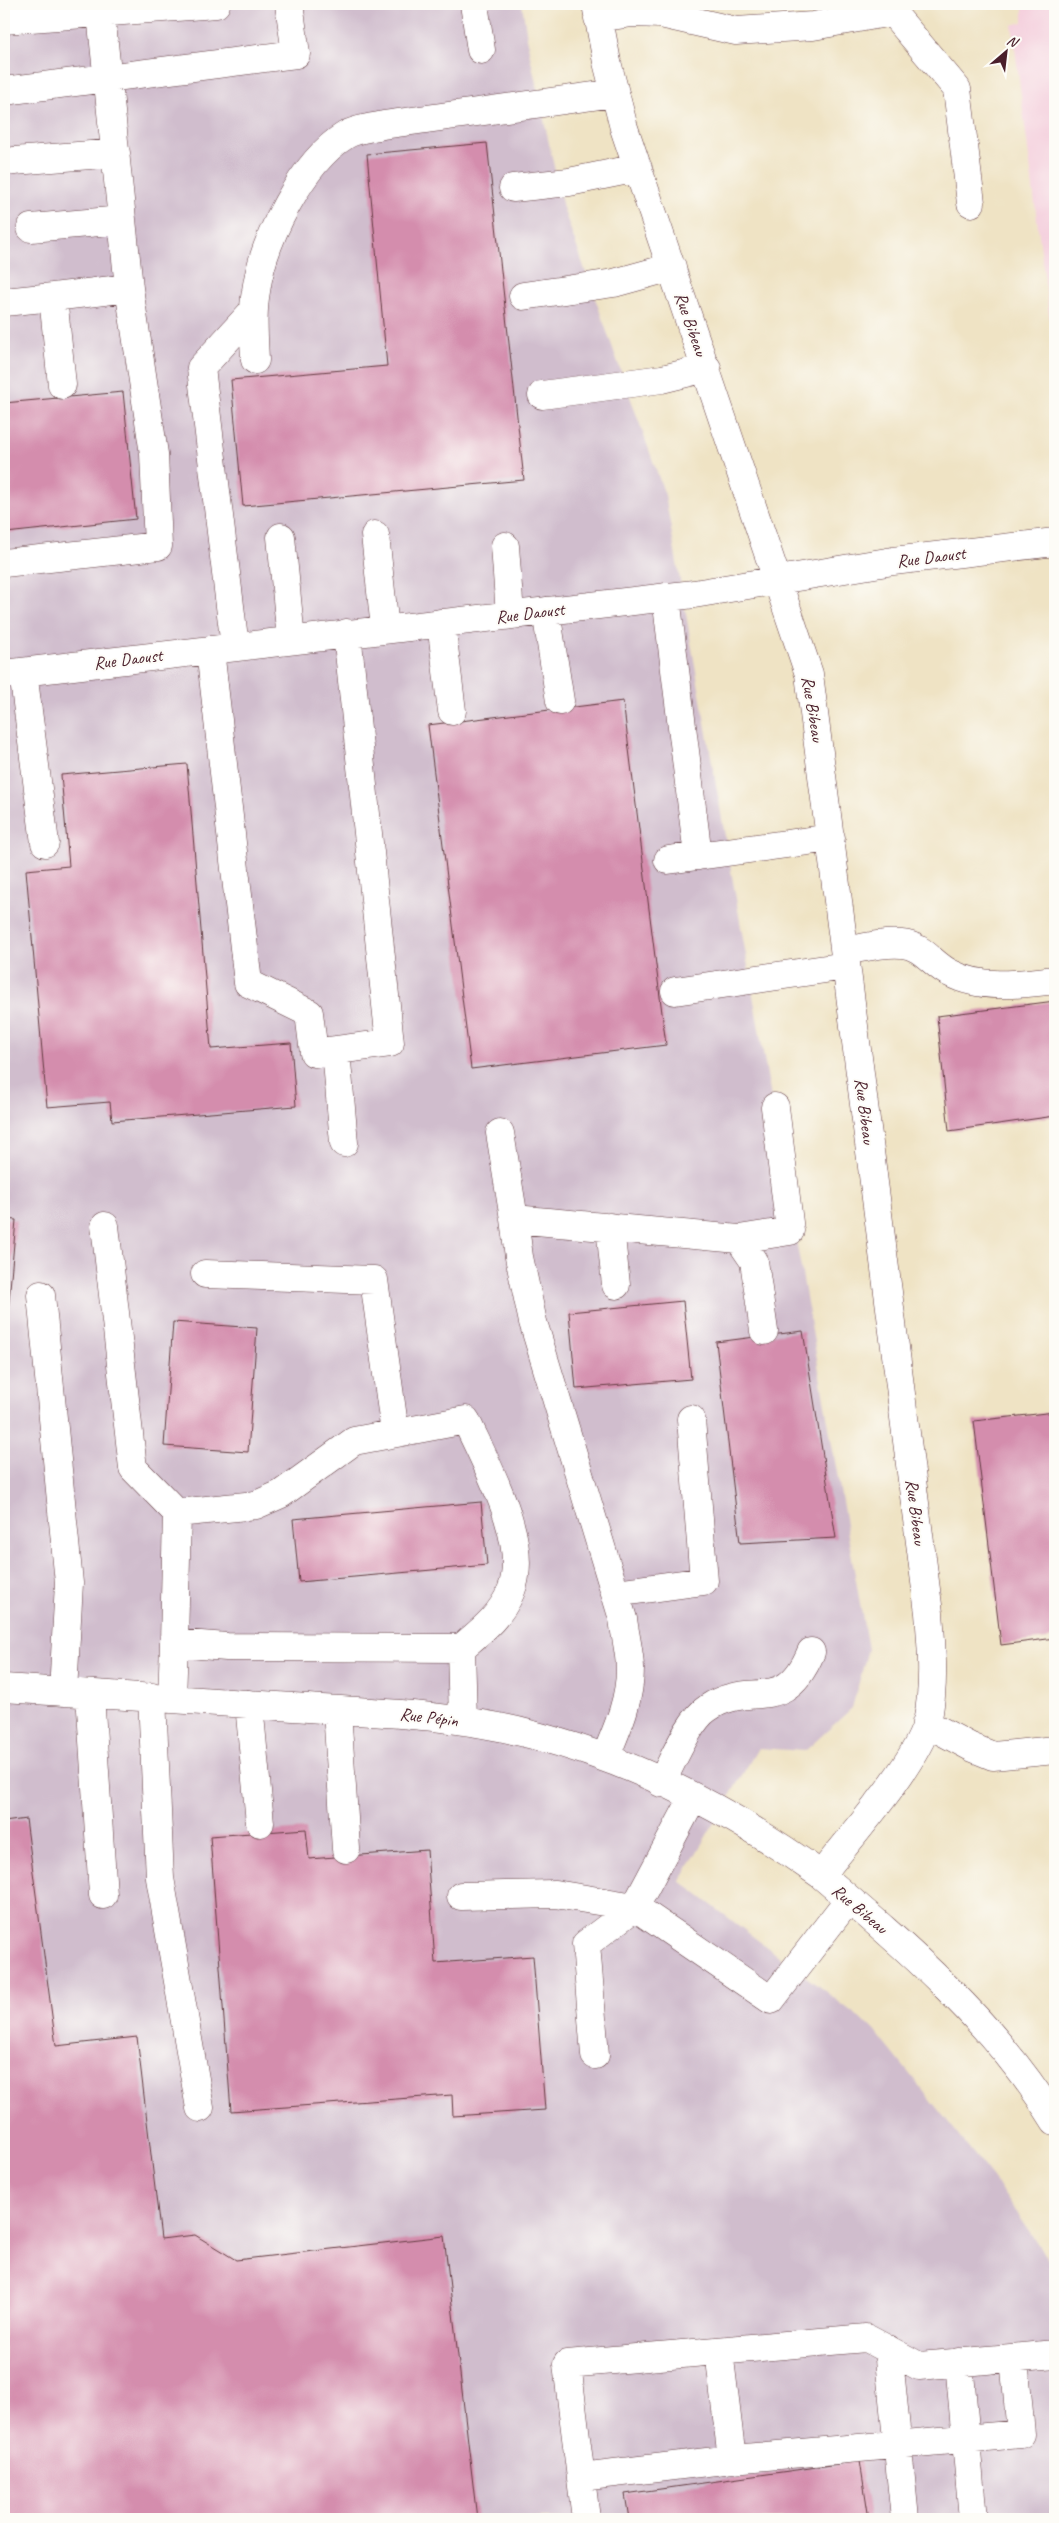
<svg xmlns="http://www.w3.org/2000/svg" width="1059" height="2523" font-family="Caveat,sans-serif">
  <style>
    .built { fill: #f4cfdd }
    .industrial { fill: #d0bdcd }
    .building { fill: #d48dad }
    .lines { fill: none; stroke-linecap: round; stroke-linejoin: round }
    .minor-casing { stroke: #633c42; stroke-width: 29 }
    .minor { stroke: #fff; stroke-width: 28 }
    .labels { text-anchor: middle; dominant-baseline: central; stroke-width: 4; stroke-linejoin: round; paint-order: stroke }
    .street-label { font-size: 18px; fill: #4a1f2b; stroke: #fdfcf7 }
  </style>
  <rect width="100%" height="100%" fill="#fdfcf7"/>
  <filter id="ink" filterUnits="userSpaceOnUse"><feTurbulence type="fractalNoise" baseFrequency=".02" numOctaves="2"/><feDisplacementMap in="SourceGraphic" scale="10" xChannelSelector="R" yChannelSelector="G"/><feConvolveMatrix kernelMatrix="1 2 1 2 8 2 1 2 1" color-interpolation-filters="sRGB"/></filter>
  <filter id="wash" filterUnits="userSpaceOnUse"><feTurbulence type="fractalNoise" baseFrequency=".0096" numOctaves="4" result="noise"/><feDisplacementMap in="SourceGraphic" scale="20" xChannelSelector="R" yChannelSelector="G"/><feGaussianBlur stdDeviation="1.12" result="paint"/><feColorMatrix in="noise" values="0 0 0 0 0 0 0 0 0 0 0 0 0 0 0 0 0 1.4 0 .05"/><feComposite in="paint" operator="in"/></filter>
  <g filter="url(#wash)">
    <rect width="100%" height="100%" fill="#efe3c4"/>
    <path class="built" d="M1023,4H1055V360L1012,25L1023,22Z"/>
    <path class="industrial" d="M4,4H522L529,51L563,208L665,495L868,1649L852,1708L805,1751L758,1748L680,1881L872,2027L993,2178L1050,2262L1055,2275V2519H4Z"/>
    <g id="blocks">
      <path class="building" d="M487,143L524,480L243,506L231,380L387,366L367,154Z
        M123,392L136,519L6,533L4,403Z
        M623,701L666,1045L471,1069L428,725Z
        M187,764L211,1049L291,1043L296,1106L112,1121L110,1102L47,1107L26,870L69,866L61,775Z
        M1055,1001V1116L949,1131L937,1016Z
        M4,1219L16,1220L5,1346H4Z
        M683,1301L691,1379L576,1389L569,1312Z
        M173,1322L257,1328L248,1452L164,1446Z
        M803,1331L836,1538L740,1543L716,1342Z
        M1055,1412V1638L1001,1645L974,1421Z
        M481,1502L487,1565L299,1582L293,1519Z
        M26,1819L56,2046L137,2037L161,2239L195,2235L236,2260L444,2236L477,2519H4V1822Z
        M306,1829L309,1859L427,1850L435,1963L533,1956L545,2110L453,2116L452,2095L231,2111L210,1836Z
        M860,2461L869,2519H629L625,2494Z"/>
    </g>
  </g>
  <g filter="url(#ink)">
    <use href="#blocks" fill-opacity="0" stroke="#633c42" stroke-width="1"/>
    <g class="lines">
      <g class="minor-casing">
        <path id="minor" d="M474,4L481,50
          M596,4L607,62L624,128L809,674L929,1613C932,1650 935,1686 927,1723C916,1764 849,1839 821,1875C907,1948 995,2023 1055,2121
          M892,12L957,89L971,203
          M598,18L632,13L661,14L736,31L813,26L892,12L891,4
          M4,20L216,4
          M4,91L296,54L289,4
          M14,161L116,153
          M513,188L569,182L638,168
          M31,228L122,220
          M523,296L614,283L672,267
          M53,297L129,288L100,4
          M4,302L53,297L62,385
          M255,360C254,336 252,314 256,291C263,240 302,162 346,135C356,129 371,128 383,125L615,93
          M542,395L662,379L707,368
          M375,535L385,629
          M281,537L291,640
          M505,546L510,615
          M4,563L158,546L154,454L129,288
          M666,597L698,856
          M546,611L560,701
          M441,623L452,711
          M235,647L201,368L253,311
          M210,650L248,983L309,1013L314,1053L390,1043L347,633
          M23,672L45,843
          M4,674L694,594L893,561L1055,542
          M668,860L831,838
          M845,951C863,948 883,942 902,944C922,945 933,965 950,973C982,990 1021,984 1055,980
          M675,991L846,966
          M336,1050L344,1143
          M500,1133L514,1219
          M105,1226L133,1468L177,1513L174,1643
          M610,1227L616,1285
          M739,1239L790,1231L775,1107
          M205,1274L374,1280L395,1433
          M41,1295L69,1583L63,1692
          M177,1513L256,1505L281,1494L354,1441L466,1420C486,1464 531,1543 511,1591C501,1616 480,1632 461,1648
          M615,1593L704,1581L691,1419
          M4,1688C105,1694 206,1701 308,1708C383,1713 460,1715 533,1735C636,1762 735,1813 821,1875
          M90,1694L103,1895
          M152,1697L160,1878L200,2108
          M172,1699L174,1643L227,1647L461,1648L463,1721
          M249,1704L260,1823
          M337,1710L346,1849
          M926,1723L971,1747L993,1756L1055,1750
          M605,1758C617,1729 630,1701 630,1669C630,1653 625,1635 623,1619L533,1322L519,1257L514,1219L739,1239L754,1261L764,1331
          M661,1783C672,1763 689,1720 708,1708C750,1679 784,1717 811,1652
          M693,1798L635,1907L771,2000L849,1899
          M461,1896L555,1894L635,1907
          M595,2055L586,1944L635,1907
          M888,2349L905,2519
          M719,2351L732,2459L1021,2434L1014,2358
          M959,2362L973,2519
          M581,2477L732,2459
          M586,2519L567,2364L866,2338L919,2366L1055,2354"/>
      </g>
      <use href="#minor" class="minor"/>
    </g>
  </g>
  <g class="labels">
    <g class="street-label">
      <text transform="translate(691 324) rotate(71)">Rue Bibeau</text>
      <text transform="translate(931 557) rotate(-7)">Rue Daoust</text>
      <text transform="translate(530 613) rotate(-7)">Rue Daoust</text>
      <text transform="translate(128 659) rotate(-7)">Rue Daoust</text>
      <text transform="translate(813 709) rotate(81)">Rue Bibeau</text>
      <text transform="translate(865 1111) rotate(83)">Rue Bibeau</text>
      <text transform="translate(916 1512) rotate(83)">Rue Bibeau</text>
      <text transform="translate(429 1717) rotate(7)">Rue Pépin</text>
      <text transform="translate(860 1909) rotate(40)">Rue Bibeau</text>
    </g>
  </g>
  <rect width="1059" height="2523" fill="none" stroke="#fdfcf7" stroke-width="20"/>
  <g transform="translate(1006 52) rotate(28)" stroke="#fdfcf7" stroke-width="4" paint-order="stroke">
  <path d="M0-4L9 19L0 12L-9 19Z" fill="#4a1f2b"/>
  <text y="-8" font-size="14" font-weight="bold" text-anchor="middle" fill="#4a1f2b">N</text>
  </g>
</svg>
